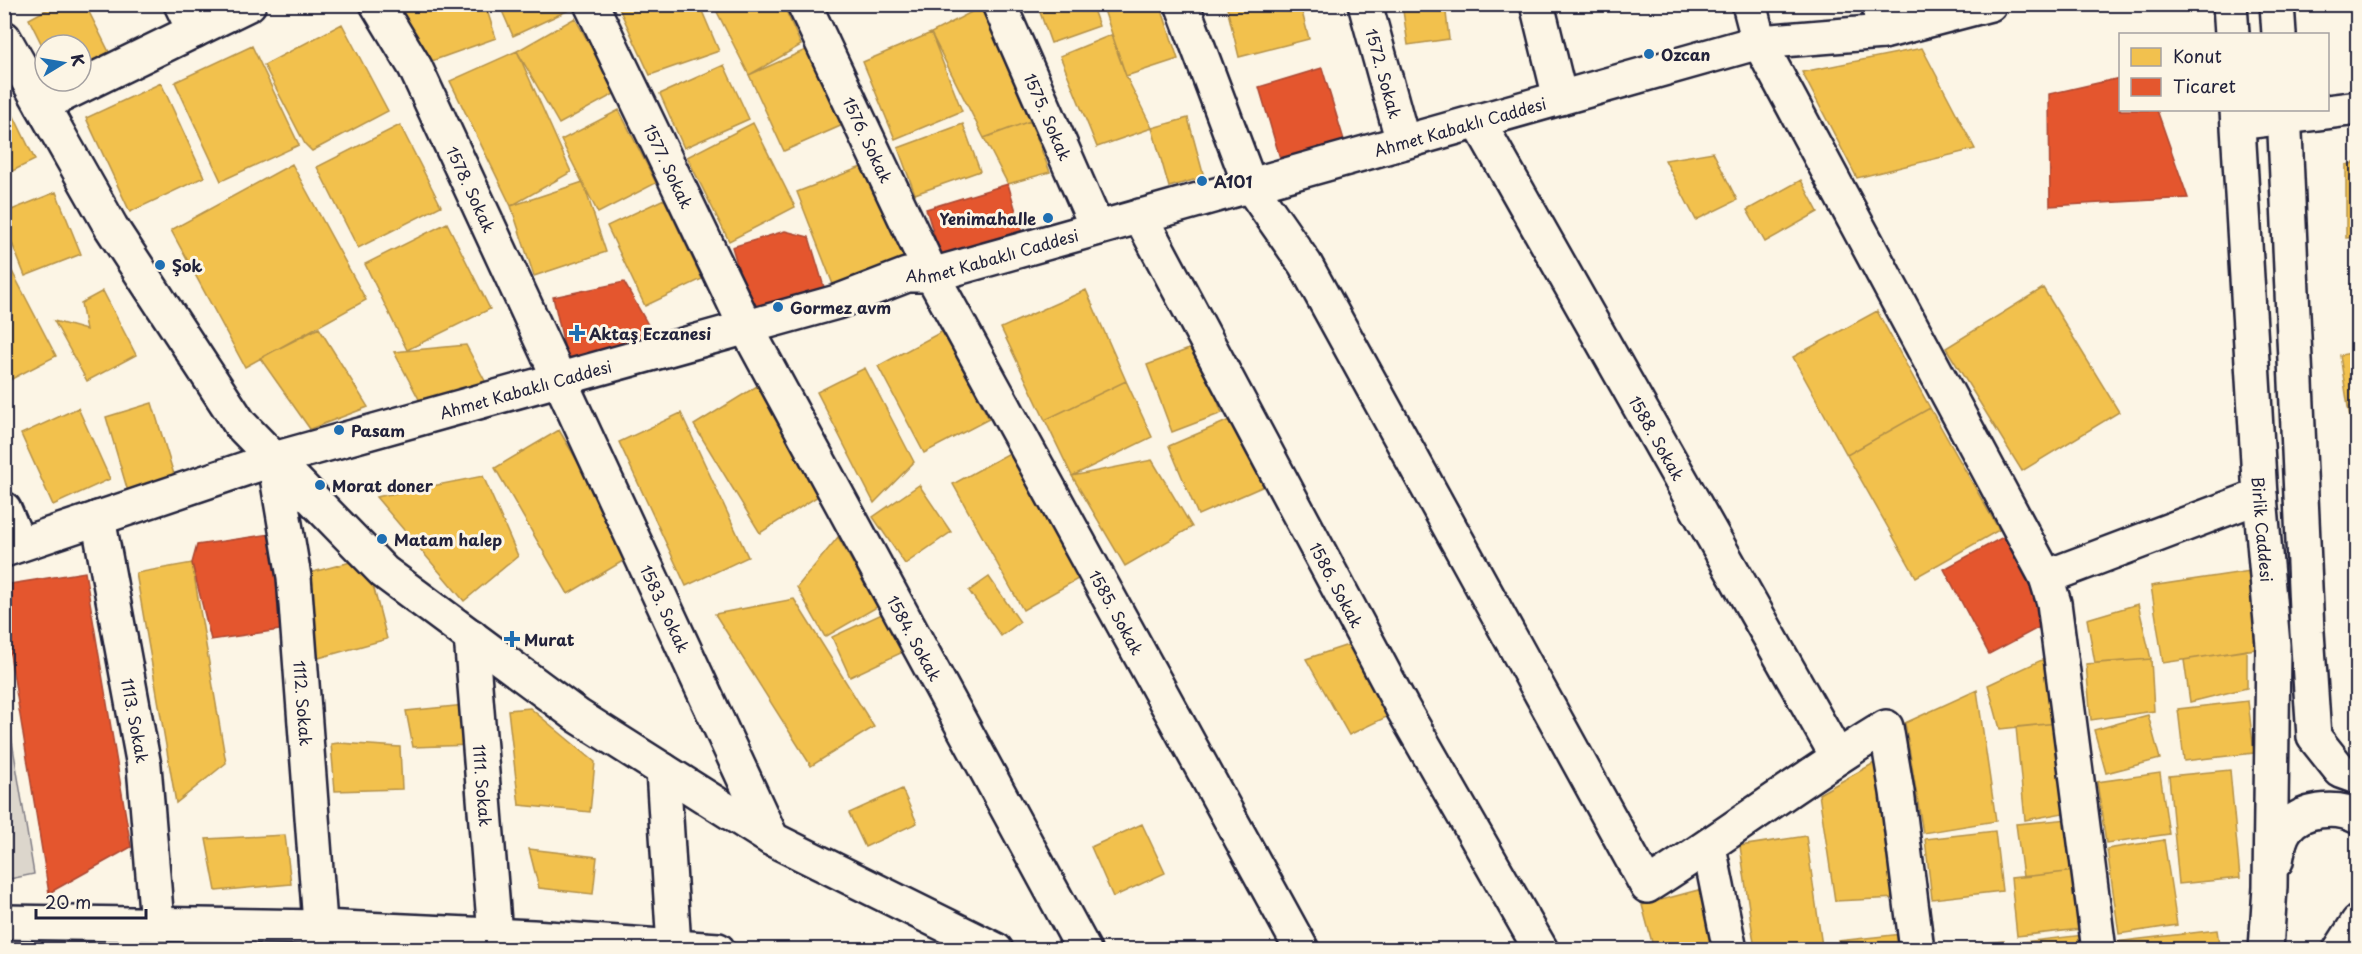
<svg xmlns="http://www.w3.org/2000/svg" width="2362" height="954" font-family="'Playpen Sans',sans-serif">
  <style>
    .green { fill: #dcd6cc; stroke: #7f7c84; stroke-width: 1.5 }
    .homes { fill: #f2c14e; stroke: #b49148; stroke-width: 1.5 }
    .shops { fill: #e4572e; stroke: #aa4732; stroke-width: 1.5 }
    .lines { fill: none; stroke-linecap: round; stroke-linejoin: round }
    .street-casing { stroke: #22223b; stroke-width: 38 }
    .secondary-casing { stroke: #22223b; stroke-width: 38 }
    .street { stroke: #fcf5e5; stroke-width: 33 }
    .secondary { stroke: #fcf5e5; stroke-width: 33 }
    .poi-dot { fill: #1f6fb2; stroke: #fcf5e5; stroke-width: 2 }
    .labels { text-anchor: middle; dominant-baseline: central; stroke-width: 6; stroke-linejoin: round; paint-order: stroke }
    .poi-label { font-size: 16px; font-weight: bold; fill: #22223b; stroke: #fcf5e5; text-anchor: start }
    .street-label { font-size: 16px; fill: #22223b; stroke: #fcf5e5 }
  </style>
  <rect width="100%" height="100%" fill="#fcf5e5"/>
  <filter id="ink" filterUnits="userSpaceOnUse"><feTurbulence type="fractalNoise" baseFrequency=".0167" numOctaves="2"/><feDisplacementMap in="SourceGraphic" scale="12" xChannelSelector="R" yChannelSelector="G"/><feConvolveMatrix kernelMatrix="1 2 1 2 8 2 1 2 1" color-interpolation-filters="sRGB"/></filter>
  <g filter="url(#ink)">
    <path class="green" d="M5,699L34,874L5,880H4Z"/>
    <path class="homes" d="M57,4H85L112,58L81,74V45H45V51L29,19Z
      M393,4H485L496,38L415,67Z
      M499,4H569L571,9L513,36Z
      M617,4H699L719,51L650,75Z
      M713,4H783L801,45L749,75Z
      M1037,4H1091L1099,26L1051,43Z
      M1102,4H1119L1104,10Z
      M1119,4H1160L1178,59L1126,76L1104,10Z
      M1226,4H1300L1309,39L1239,57Z
      M1402,4H1445L1449,39L1408,45Z
      M981,7L1030,121L984,138L931,33Z
      M575,18L616,93L559,124L517,51Z
      M342,24L388,111L312,151L305,144L264,65Z
      M931,33L962,111L895,139L863,62Z
      M1111,35L1126,76L1152,128L1097,147L1060,56Z
      M252,46L299,145L221,181L175,82Z
      M810,48L845,124L784,151L749,75Z
      M1922,48L1975,149L1857,178L1802,72Z
      M517,51L571,172L511,206L450,81Z
      M724,65L749,119L684,148L660,94Z
      M161,83L204,177L130,212L86,118Z
      M9,106L35,160L4,175V108Z
      M619,110L656,183L598,213L561,140Z
      M1188,118L1204,177L1169,187L1152,128Z
      M1030,121L1050,172L1008,184L984,138Z
      M753,123L795,207L729,241L687,157Z
      M963,124L980,171L915,194L898,148Z
      M400,125L441,206L358,248L317,167Z
      M1713,152L1737,200L1696,220L1665,160Z
      M2358,162V237L2346,238V165Z
      M292,164L366,300L245,367L171,230Z
      M869,164L906,259L834,287L797,192Z
      M1801,180L1818,212L1765,242L1747,210Z
      M583,182L606,252L534,276L511,206Z
      M56,192L81,254L25,276L4,223V213Z
      M664,199L702,279L645,306L607,226Z
      M447,223L490,309L407,350L365,264Z
      M4,256L56,356L4,383Z
      M2043,288L2119,412L2022,471L1946,348Z
      M1086,290L1126,381L1045,420L1001,328Z
      M103,291L136,355L87,381L54,321L86,330L81,303Z
      M1877,311L1930,408L1847,455L1793,357Z
      M319,328L368,407L310,429L260,358Z
      M943,331L989,419L924,453L878,366Z
      M466,345L494,398L428,416L394,352Z
      M1197,346L1222,413L1172,432L1147,365Z
      M2358,352V406L2348,407L2340,355Z
      M865,368L914,462L874,503L817,392Z
      M1126,381L1152,437L1072,476L1045,420Z
      M757,386L823,493L760,533L694,425Z
      M152,403L176,481L129,495L106,417Z
      M2358,406V455L2348,407Z
      M78,408L110,479L53,505L21,434Z
      M1930,408L1999,530L1916,577L1847,455Z
      M681,413L748,557L686,586L619,442Z
      M1234,418L1264,486L1198,515L1169,446Z
      M559,430L633,555L568,594L495,468Z
      M1015,450L1085,575L1023,610L953,484Z
      M1152,460L1192,527L1125,566L1072,476Z
      M483,476L518,556L464,601L376,497Z
      M919,485L951,532L905,564L873,517Z
      M838,537L877,607L825,637L797,587Z
      M366,558L387,639L315,659L294,577Z
      M192,563L226,763L176,803L136,573Z
      M2250,571L2262,648L2163,663L2151,586Z
      M989,577L1020,622L1001,636L969,591Z
      M794,599L874,727L811,766L715,614Z
      M2138,604L2151,659L2095,663L2087,619Z
      M884,613L903,652L850,677L832,637Z
      M1366,639L1403,709L1349,735L1306,659Z
      M2247,650V688L2190,702L2184,660Z
      M2048,657L2057,723L2000,729L1988,685Z
      M2151,659L2154,711L2091,720L2086,664Z
      M1977,690L1996,821L1923,833L1905,723Z
      M2248,701L2254,753L2184,761L2178,709Z
      M465,705L472,745L413,747L406,711Z
      M530,708L595,762L590,812L519,805L508,710Z
      M2148,715L2160,759L2106,773L2094,730Z
      M2057,723L2069,812L2025,820L2016,727Z
      M339,743L400,747L402,789L335,791L331,744Z
      M1876,762L1898,898L1835,901L1819,794Z
      M2230,770L2240,878L2179,884L2169,776Z
      M2160,773L2169,834L2106,843L2097,782Z
      M902,789L917,823L865,847L849,813Z
      M2069,819L2075,871L2023,877L2016,824Z
      M1142,824L1165,873L1113,897L1091,847Z
      M1995,831L2002,891L1932,899L1925,839Z
      M285,835L291,884L216,891L206,839Z
      M1806,836L1822,946L1802,950H1755L1740,846Z
      M2164,840L2177,925L2119,934L2107,849Z
      M529,849L597,857L593,894L539,888Z
      M2075,871L2081,929L2017,936L2011,878Z
      M1702,889L1718,950H1654L1642,905Z
      M2217,930L2220,950H2116L2115,942Z
      M1902,934L1904,950H1839L1838,941Z
      M2084,935L2086,950H2015V943Z
      M2004,941L2005,950H1938V948Z"/>
    <path class="shops" d="M1322,68L1344,140L1285,175L1259,87Z
      M2120,78V110H2157L2188,198L2050,206L2049,94Z
      M1008,184L1022,232L941,257L926,209Z
      M785,231L809,237L827,297L754,320L732,247Z
      M624,282L656,339L567,358L553,297Z
      M271,534L286,629L211,640L192,563L197,545Z
      M2005,536L2051,621L1989,654L1944,569Z
      M85,572L131,847L49,893L4,617V585Z"/>
    <g class="lines">
      <g class="street-casing">
        <g id="street">
          <path d="M181,4L194,31"/>
          <path id="s1" d="M377,4L415,67L772,839"/>
          <path id="s2" d="M591,4L746,327L1084,950"/>
          <path id="s3" d="M804,4L932,275L1302,950"/>
          <path id="s4" d="M999,4L1097,228"/>
          <path d="M1182,4L1250,185L1305,264L1647,886C1728,835 1804,776 1886,727L1897,792L1917,950"/>
          <path id="s5" d="M1365,4L1403,142"/>
          <path d="M1537,4L1560,98"/>
          <path d="M1749,4L1759,42L2046,577L2054,603L2099,950"/>
          <path d="M1879,4L1883,32"/>
          <path d="M4,38L111,227L240,424L384,572L578,716L772,839L996,950"/>
          <path d="M42,105L249,4"/>
          <path id="s6" d="M1478,121L1837,756"/>
          <path d="M2238,123L2358,108"/>
          <path id="s7" d="M1140,216L1403,709L1541,950"/>
          <path id="s8" d="M274,459L294,577L322,950"/>
          <path d="M4,509L19,544"/>
          <path id="s9" d="M98,518L144,766L157,923"/>
          <path id="s10" d="M4,550L274,459L837,302L907,275H932L1759,42L1883,32L1990,4"/>
          <path d="M2046,577L2260,496"/>
          <path id="s11" d="M471,636L495,935"/>
          <path d="M663,770L674,947"/>
          <path d="M1709,847L1730,950"/>
          <path d="M4,922L321,927L533,937L718,950"/>
        </g>
      </g>
      <g class="secondary-casing">
        <g id="secondary">
          <path d="M2230,4L2232,34"/>
          <path d="M2277,4L2279,34"/>
          <path id="s12" d="M2237,110L2260,496L2273,645L2270,887L2266,950"/>
          <path d="M2284,110L2307,632L2314,737L2341,771L2358,777"/>
          <path d="M2276,861C2278,850 2279,838 2286,829C2300,809 2337,805 2358,817"/>
          <path d="M2340,950L2358,922"/>
        </g>
      </g>
      <use href="#street" class="street"/>
      <use href="#secondary" class="secondary"/>
    </g>
  </g>
  <g class="poi-dot">
    <circle cx="1649" cy="54" r="6"/>
    <circle cx="1202" cy="181" r="6"/>
    <circle cx="1048" cy="218" r="6"/>
    <circle cx="160" cy="265" r="6"/>
    <circle cx="778" cy="307" r="6"/>
    <path d="M574 324h6v6h6v6h-6v6h-6v-6h-6v-6h6z"/>
    <circle cx="339" cy="430" r="6"/>
    <circle cx="320" cy="485" r="6"/>
    <circle cx="382" cy="539" r="6"/>
    <path d="M509 630h6v6h6v6h-6v6h-6v-6h-6v-6h6z"/>
  </g>
  <g class="labels">
    <g class="poi-label">
      <text x="1661" y="54">Ozcan</text>
      <text x="1214" y="181">A101</text>
      <text x="1036" y="218" text-anchor="end">Yenimahalle</text>
      <text x="172" y="265">Şok</text>
      <text x="790" y="307">Gormez avm</text>
      <text x="589" y="333">Aktaş Eczanesi</text>
      <text x="351" y="430">Pasam</text>
      <text x="332" y="485">Morat doner</text>
      <text x="394" y="539">Matam halep</text>
      <text x="524" y="639">Murat</text>
    </g>
    <g class="street-label">
      <text stroke="none"><textPath href="#s5" startOffset="72">1572. Sokak</textPath></text>
      <text stroke="none"><textPath href="#s4" startOffset="123">1575. Sokak</textPath></text>
      <text stroke="none"><textPath href="#s10" startOffset="1518">Ahmet Kabaklı Caddesi</textPath></text>
      <text stroke="none"><textPath href="#s3" startOffset="150">1576. Sokak</textPath></text>
      <text stroke="none"><textPath href="#s2" startOffset="180">1577. Sokak</textPath></text>
      <text stroke="none"><textPath href="#s1" startOffset="208">1578. Sokak</textPath></text>
      <text stroke="none"><textPath href="#s10" startOffset="1032">Ahmet Kabaklı Caddesi</textPath></text>
      <text stroke="none"><textPath href="#s10" startOffset="546">Ahmet Kabaklı Caddesi</textPath></text>
      <text stroke="none"><textPath href="#s6" startOffset="364">1588. Sokak</textPath></text>
      <text stroke="none"><textPath href="#s12" startOffset="420">Birlik Caddesi</textPath></text>
      <text stroke="none"><textPath href="#s7" startOffset="418">1586. Sokak</textPath></text>
      <text stroke="none"><textPath href="#s1" startOffset="670">1583. Sokak</textPath></text>
      <text stroke="none"><textPath href="#s3" startOffset="684">1585. Sokak</textPath></text>
      <text stroke="none"><textPath href="#s2" startOffset="712">1584. Sokak</textPath></text>
      <text stroke="none"><textPath href="#s8" startOffset="246">1112. Sokak</textPath></text>
      <text stroke="none"><textPath href="#s9" startOffset="206">1113. Sokak</textPath></text>
      <text stroke="none"><textPath href="#s11" startOffset="150">1111. Sokak</textPath></text>
    </g>
  </g>
  <rect width="2362" height="954" fill="none" stroke="#fcf5e5" stroke-width="24"/>
  <rect x="12" y="12" width="2338" height="930" fill="none" stroke="#22223b" stroke-width="2" filter="url(#ink)"/>
  <rect x="2119" y="33" width="210" height="78" fill="#fcf5e5" stroke="#a5a1a1" stroke-width="1.5"/>
  <rect x="2131" y="48" width="30" height="18" fill="#f2c14e" stroke="#a5a1a1" stroke-width="1.5"/>
  <text x="2173" y="63" font-size="18" fill="#22223b">Konut</text>
  <rect x="2131" y="78" width="30" height="18" fill="#e4572e" stroke="#a5a1a1" stroke-width="1.5"/>
  <text x="2173" y="93" font-size="18" fill="#22223b">Ticaret</text>
  <g transform="translate(63 63) rotate(79)"><circle r="28" fill="#fcf5e5" stroke="#a5a1a1" stroke-width="1.5"/>
  <path d="M0-4.5L10 22L0 15L-10 22Z" fill="#1f6fb2"/>
  <text y="-9" font-size="16" font-weight="bold" text-anchor="middle" fill="#22223b">K</text>
  </g>
  <path d="M36 909v9h110v-9" fill="none" stroke="#22223b" stroke-width="3"/>
  <text x="45" y="909" font-size="18" fill="#22223b" stroke="#fcf5e5" stroke-width="4.5" paint-order="stroke">20 m</text>
</svg>
